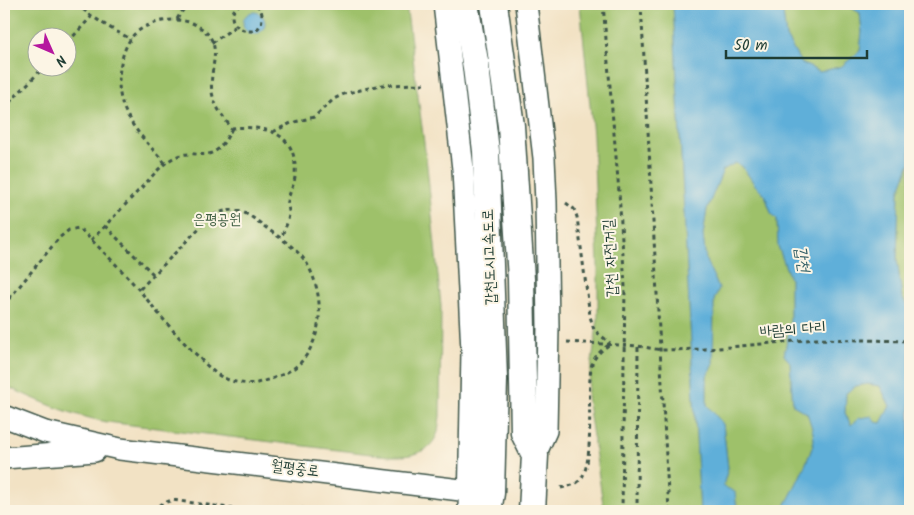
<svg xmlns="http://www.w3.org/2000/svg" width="914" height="515" font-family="Kalam,'Poor Story',sans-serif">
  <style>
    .green { fill: #9ec16a; stroke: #5e7f4f; fill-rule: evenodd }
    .water { fill: #5eafd9; stroke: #3e7686; fill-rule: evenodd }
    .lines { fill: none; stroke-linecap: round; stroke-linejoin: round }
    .tertiary-casing { stroke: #3f564a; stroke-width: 24 }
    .primary-casing { stroke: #3f564a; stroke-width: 29 }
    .path { stroke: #3f564a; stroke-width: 3; stroke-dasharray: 4 4; stroke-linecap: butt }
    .tertiary { stroke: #fff; stroke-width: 21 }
    .primary { stroke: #fff; stroke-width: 26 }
    .labels { text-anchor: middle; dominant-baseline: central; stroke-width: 4; stroke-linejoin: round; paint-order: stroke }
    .park-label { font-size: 15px; fill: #3f5e42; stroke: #fcf5e5 }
    .street-label { font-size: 15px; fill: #1f3d34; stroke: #fcf5e5 }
    .water-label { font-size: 16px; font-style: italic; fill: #325f66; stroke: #fcf5e5 }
  </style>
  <rect width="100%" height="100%" fill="#fcf5e5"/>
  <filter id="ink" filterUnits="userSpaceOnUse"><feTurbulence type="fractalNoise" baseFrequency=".02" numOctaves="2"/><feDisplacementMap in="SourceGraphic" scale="10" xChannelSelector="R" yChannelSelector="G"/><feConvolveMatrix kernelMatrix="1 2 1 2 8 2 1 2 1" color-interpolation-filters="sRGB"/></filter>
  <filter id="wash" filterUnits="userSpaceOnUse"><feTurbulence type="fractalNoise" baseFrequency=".0096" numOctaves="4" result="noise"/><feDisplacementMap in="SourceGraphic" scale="20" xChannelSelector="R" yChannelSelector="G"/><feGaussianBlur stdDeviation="1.12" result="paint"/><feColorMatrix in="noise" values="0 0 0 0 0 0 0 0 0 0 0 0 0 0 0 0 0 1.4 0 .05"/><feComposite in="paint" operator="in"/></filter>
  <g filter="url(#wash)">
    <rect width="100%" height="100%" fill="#f2e2c4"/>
    <path class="green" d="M4,4H406L427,166L441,306L440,416C439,421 439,427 438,432C429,459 401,457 379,455L107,422C70,415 38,401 4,385ZM38,38H68V68H38Z
      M580,4H673L700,511H602L603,504L587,396L598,319V265L593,135Z
      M782,4H845L860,13L862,32L860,51L842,66L820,72L801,63L786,37Z
      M735,163L742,166L755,185L765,195L771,213L777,219L778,246L790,279V326L784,355L790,362L793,405L807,413C810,421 813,430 814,439C814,450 789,500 782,511H737L738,505L723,486L728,468L723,424L707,406V376L713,364L714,300L719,288L706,261L703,236L707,209L723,169Z
      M910,163V311L902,297L897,260L899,192Z
      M868,384L880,386L890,406L881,423L875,422L851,425L845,413L846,393L856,386Z"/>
    <path class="water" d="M673,4H782L786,37L801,63L820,72L842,66L860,51L862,32L860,13L845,4H910V163L899,192L897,259L902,297L910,311V511H782C789,500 814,450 814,439C813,430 810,421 807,413L793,405L790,362L784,355L790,326V279L778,246L777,219L771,213L765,195L755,185L742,166L735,163L723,170L707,209L703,235L706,261L719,288L714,300L713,364L707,376V405L723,424L728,468L723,486L735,492L737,511H700ZM868,384L880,386L890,406L881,423L875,422L872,416L859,418L851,425L845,413L846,393L856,386Z
      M243 23a11 11 0 1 1 22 0a11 11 0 1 1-22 0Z"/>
  </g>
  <g filter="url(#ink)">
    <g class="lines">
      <g class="tertiary-casing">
        <path id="tertiary" d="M444,4L463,169L472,351L469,511
          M526,4L544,158L546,202L548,327L546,431L535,455
          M6,417L45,432L120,449L469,491
          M4,458L95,451"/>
      </g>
      <g class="primary-casing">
        <path id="primary" d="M465,4L476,67L486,151L494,380L491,493L488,511
          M494,4L511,126L521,279L524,433L535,455L532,511"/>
      </g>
      <path class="path" d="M77,4C94,19 111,29 131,39
        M241,4C212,22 263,48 262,16C262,10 259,6 254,4
        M603,4L619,192L625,287L622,511
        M641,4L669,511
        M177,19L187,4
        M68,42L91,17
        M212,43L236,26
        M4,108L43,68
        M273,132L291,123L314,117L334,99L344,94L381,85L424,84
        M165,163C147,142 125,123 120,94C117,76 121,53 131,38C144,21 179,14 198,26C227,44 208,66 212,92C214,105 223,118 232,128C267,125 298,133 295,175C295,184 289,192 288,201C287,205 289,208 289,212C289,222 284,230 281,238
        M566,203L574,209L577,217L590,316L594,330L610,343
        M105,226L154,275
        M91,240C109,222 125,205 142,187C151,178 159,167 170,160C198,142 210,174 232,128
        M4,305L59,238L69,230L79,228C100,248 121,269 140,291C159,314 176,336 198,356C204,363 212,371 220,376C230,382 246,385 257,383C272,379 291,373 301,362C325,335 324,292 306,262C297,249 282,239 269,230C247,213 235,202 209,218L139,290
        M567,342L638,346L661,350L708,349L816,339L910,341
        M561,488C567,486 574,486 579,481C597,464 585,390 592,364C595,355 603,349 610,344
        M144,511L172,500L250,511
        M213,511V506
        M303,511L304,506
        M637,511L638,346"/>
      <use href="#tertiary" class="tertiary"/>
      <use href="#primary" class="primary"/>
    </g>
  </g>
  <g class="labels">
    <g class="park-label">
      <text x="217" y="220">은평공원</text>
    </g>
    <g class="street-label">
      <text transform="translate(490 257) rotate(-92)">갑천도시고속도로</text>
      <text transform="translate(611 258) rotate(-93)">갑천 자전거길</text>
      <text transform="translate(793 330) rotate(-4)">바람의 다리</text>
      <text transform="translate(295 469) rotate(7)">월평중로</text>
    </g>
    <g class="water-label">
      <text transform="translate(802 259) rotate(81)">갑천</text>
    </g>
  </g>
  <rect width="914" height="515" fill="none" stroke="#fcf5e5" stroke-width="20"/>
  <g transform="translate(52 52) rotate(135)"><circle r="24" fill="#fcf5e5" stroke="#a4ab9e"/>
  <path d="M0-4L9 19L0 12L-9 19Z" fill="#b5179e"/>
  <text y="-8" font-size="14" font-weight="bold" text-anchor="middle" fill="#1f3d34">N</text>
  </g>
  <path d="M726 50v8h141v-8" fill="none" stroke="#1f3d34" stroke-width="2.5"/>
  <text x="734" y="50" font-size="15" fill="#1f3d34" stroke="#fcf5e5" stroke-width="4" paint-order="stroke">50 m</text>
</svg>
